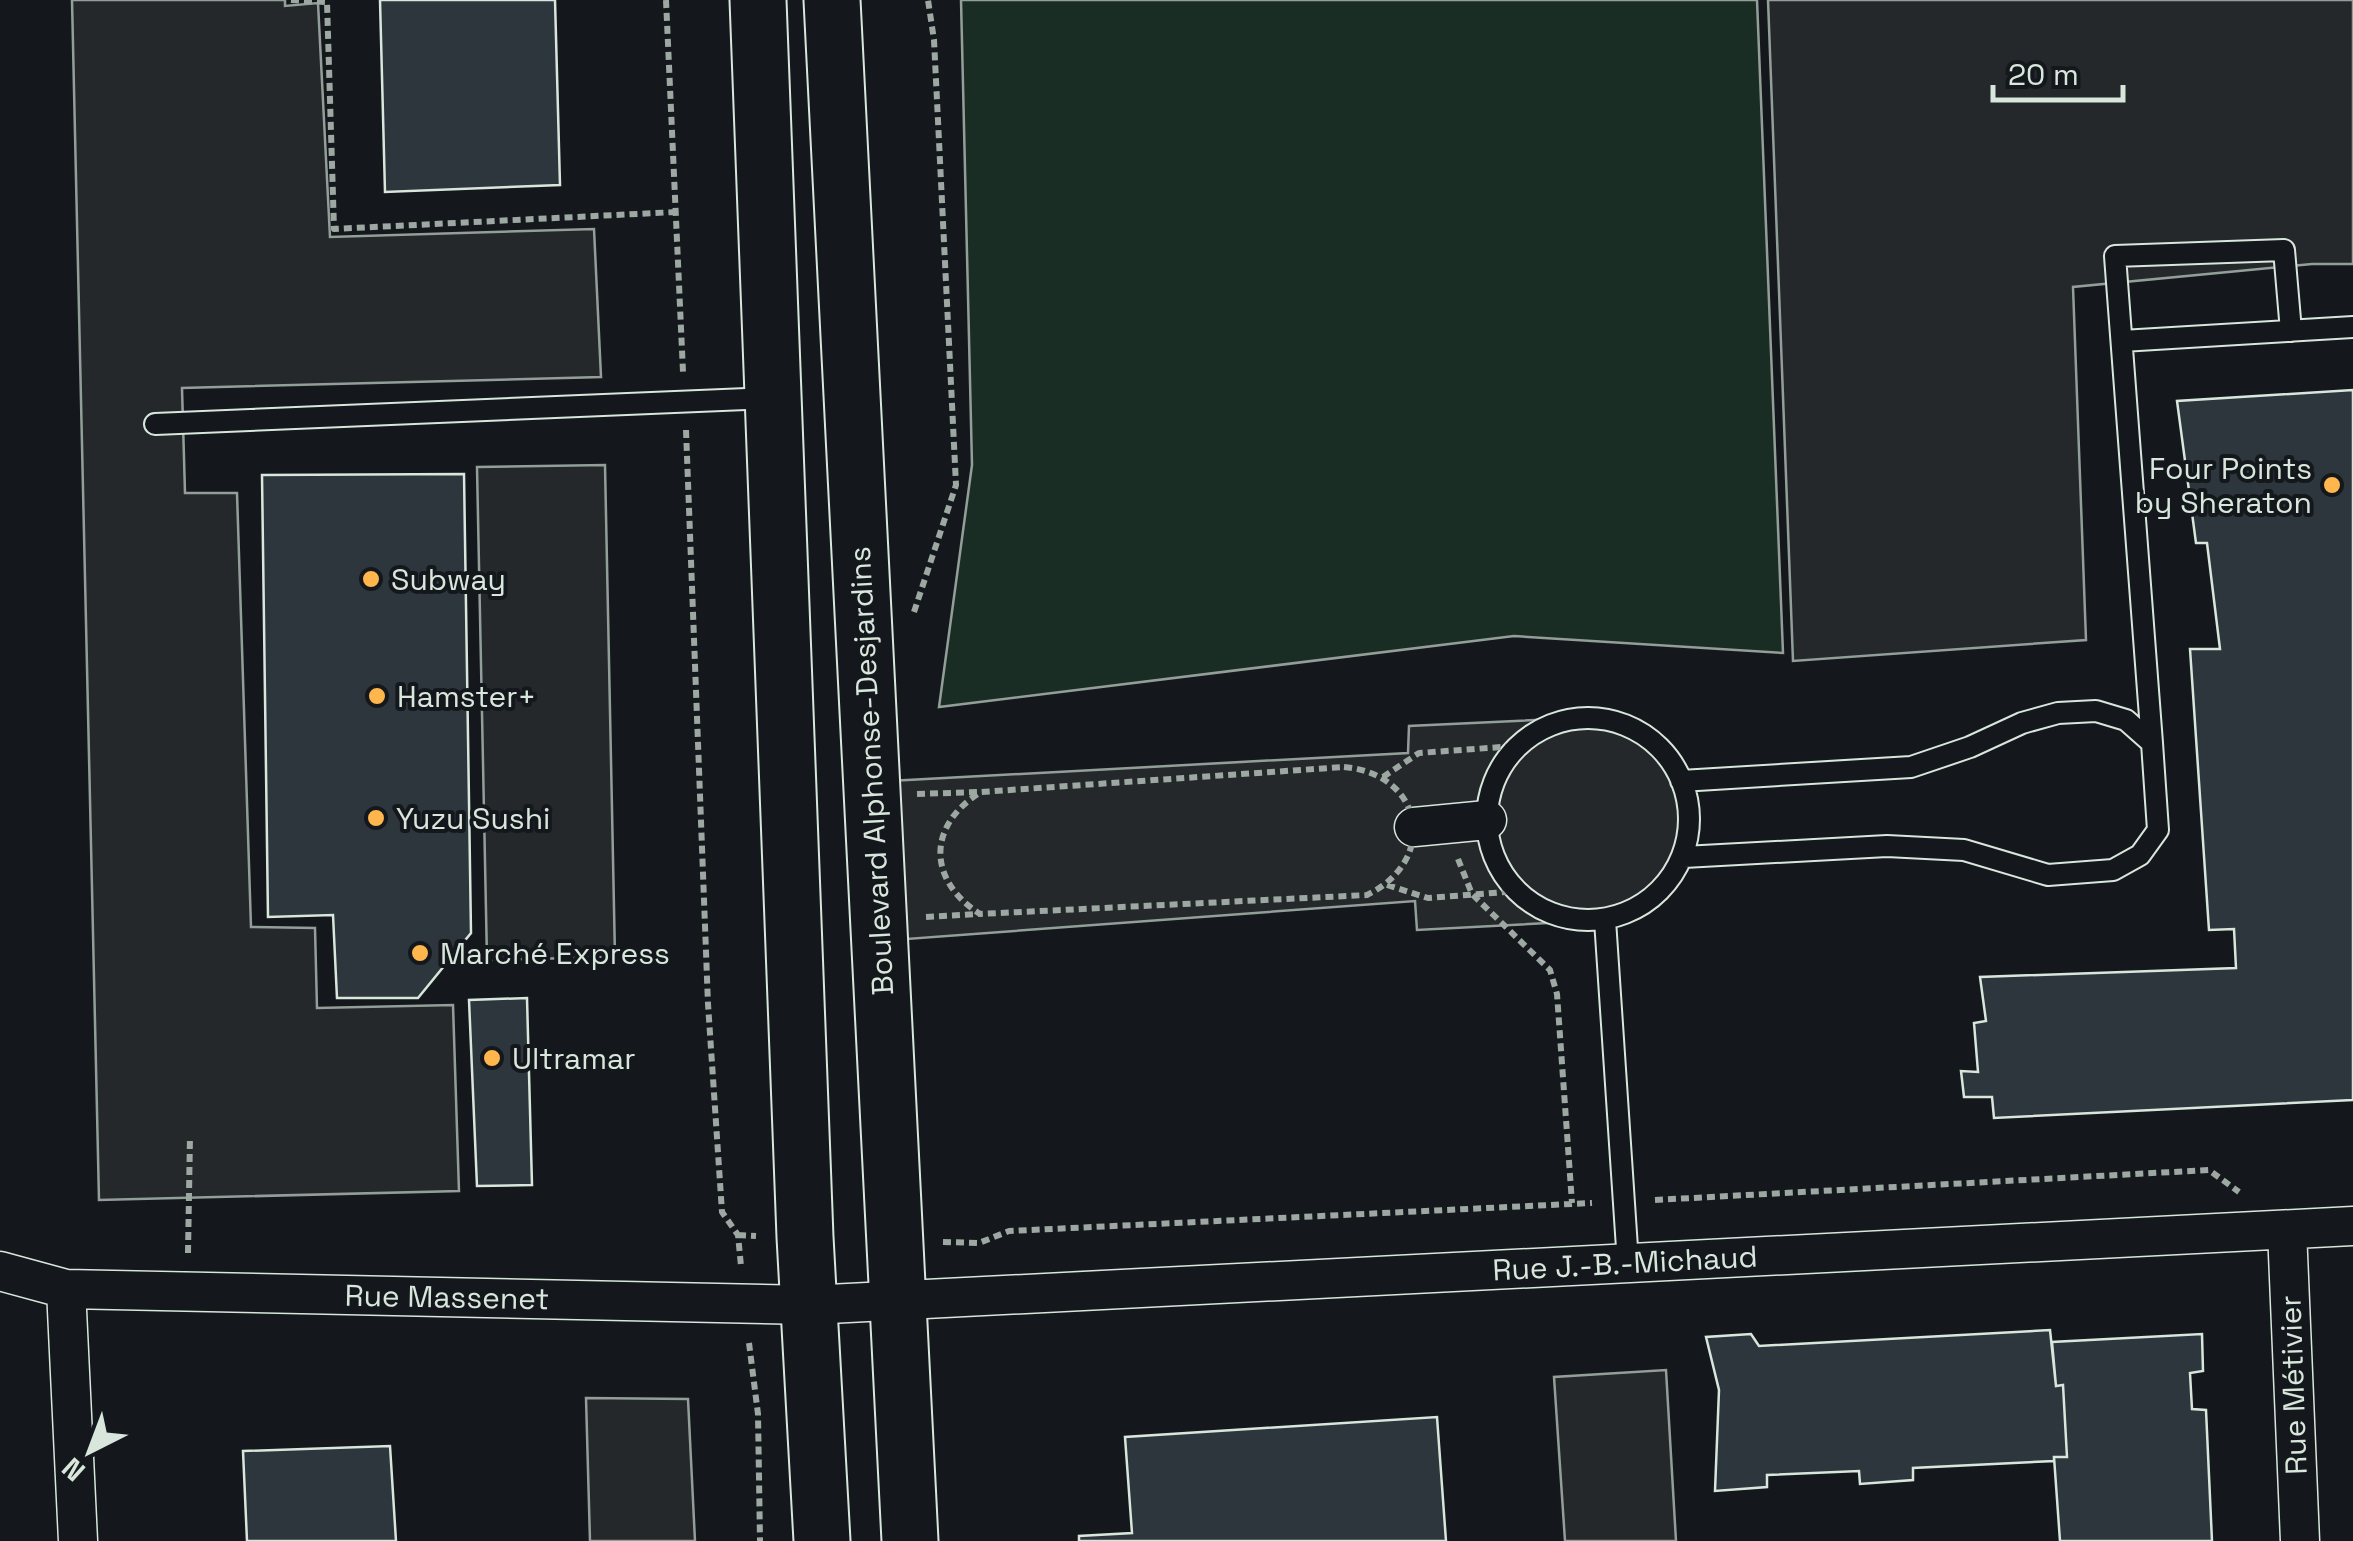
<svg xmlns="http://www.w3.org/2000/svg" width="2353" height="1541" font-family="'Space Grotesk',sans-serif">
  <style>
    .green { fill: #1a2d24; stroke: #939e99; stroke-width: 2.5 }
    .parking { fill: #24282b; stroke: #939e99; stroke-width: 2.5 }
    .building { fill: #2c363c; stroke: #d8e6dc; stroke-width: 2.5 }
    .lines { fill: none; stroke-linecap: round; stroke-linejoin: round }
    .lane-casing { stroke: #d8e6dc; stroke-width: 24 }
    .street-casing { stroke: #d8e6dc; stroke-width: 41 }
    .secondary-casing { stroke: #d8e6dc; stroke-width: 59 }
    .path { stroke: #9da8a2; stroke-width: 6; stroke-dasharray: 8 5; stroke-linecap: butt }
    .lane { stroke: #14181c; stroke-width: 20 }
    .street { stroke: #14181c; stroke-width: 38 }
    .secondary { stroke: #14181c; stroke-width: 55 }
    .poi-dot { fill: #ffb74d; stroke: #14181c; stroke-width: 4 }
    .labels { text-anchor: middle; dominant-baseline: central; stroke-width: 8; stroke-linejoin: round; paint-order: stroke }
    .poi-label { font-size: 30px; fill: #d8e6dc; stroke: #14181c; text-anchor: start }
    .street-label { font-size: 30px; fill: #d8e6dc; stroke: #14181c }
  </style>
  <rect width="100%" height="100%" fill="#14181c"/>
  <path class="green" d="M961,0H1757L1783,653L1514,636L939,707L972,465Z"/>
  <path class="parking" d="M72,0H285V6L318,3L330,237L594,229L601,377L182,388L185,493H237L251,927L315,928L317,1008L453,1005L459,1191L99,1200Z
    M1768,0H2353V264H2312L2073,287L2086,640L1793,661Z
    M605,465L615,957L487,960L477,467Z
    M1600,717L1632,727L1660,746L1681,781L1690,821L1684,857L1667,883L1645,902L1605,920L1417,930L1415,901L880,941L871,782L1408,753L1409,726Z
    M1666,1370L1676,1541H1565L1554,1377Z
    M586,1398L688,1399L695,1541H590Z"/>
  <path class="building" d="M380,0H555L560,185L385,192Z
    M2353,390V1100L1994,1118L1992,1097H1964L1961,1071L1978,1072L1974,1023L1986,1021L1980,977L2236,968L2234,929L2209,930L2190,649H2220L2207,543H2196L2177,401Z
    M464,474L471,933L418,998H337L333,915L268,917L262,475Z
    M527,998L532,1185L477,1186L469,1000Z
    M2050,1330L2056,1386L2063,1385L2067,1457H2054V1461L1913,1468V1480L1860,1484L1859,1471L1767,1475V1487L1715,1491L1719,1390L1706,1337L1751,1334L1759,1346Z
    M2202,1334L2203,1371L2190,1373L2192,1409L2206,1410L2212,1541H2060L2054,1457H2067L2063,1385L2056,1386L2052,1342Z
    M1437,1417L1446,1541H1079V1536L1132,1533L1125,1437Z
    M390,1446L396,1541H247L243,1451Z"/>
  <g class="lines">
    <g class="lane-casing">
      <path id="lane" d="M2122,341L2353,327
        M155,424L771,398
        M1487 819a101 101 0 1 1 202 0a101 101 0 1 1-202 0Z
        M2152,743L2115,256L2284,250L2291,331
        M1681,781L1911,767L1970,747L2022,723L2058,713L2096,711L2126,720L2152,743L2158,830L2140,855L2113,870L2048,875L1964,850L1887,846L1684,857
        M1605,920L1628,1263"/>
    </g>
    <g class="street-casing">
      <path id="street" d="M1414,827L1487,820
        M2287,1230L2300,1541
        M0,1271L66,1289L809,1305L2353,1226
        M66,1289L78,1541"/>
    </g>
    <g class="secondary-casing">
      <path id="secondary" d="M758,0L805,1237L822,1541
        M832,0L910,1541"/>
    </g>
    <path class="path" d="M291,0L327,2L334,229L676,212
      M666,0L683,372
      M686,430L708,1004L722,1212L738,1235L741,1266
      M914,612L956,485L934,40L928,0
      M1344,767C1424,774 1439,860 1367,895L980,914C927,880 927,825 981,792Z
      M1383,777L1419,753L1516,746
      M917,794L980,792
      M1458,859L1472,894L1550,970L1557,994L1572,1203
      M1387,885L1428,898L1519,891
      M926,917L979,914
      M1655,1200L2209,1170L2239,1192
      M738,1235L756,1236
      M943,1242L979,1243L1009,1231L1592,1203
      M188,1253L190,1136
      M749,1343L758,1414L760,1541"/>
    <use href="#lane" class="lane"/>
    <use href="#street" class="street"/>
    <use href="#secondary" class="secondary"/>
  </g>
  <g class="poi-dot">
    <circle cx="2332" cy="485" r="10"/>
    <circle cx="371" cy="579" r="10"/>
    <circle cx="377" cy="696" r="10"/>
    <circle cx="376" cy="818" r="10"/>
    <circle cx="420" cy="953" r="10"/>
    <circle cx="492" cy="1058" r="10"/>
  </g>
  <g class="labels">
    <g class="poi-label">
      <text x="2312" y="468" text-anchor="end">Four Points<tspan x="2312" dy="34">by Sheraton</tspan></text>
      <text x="391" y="579">Subway</text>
      <text x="397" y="696">Hamster+</text>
      <text x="396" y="818">Yuzu Sushi</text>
      <text x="440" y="953">Marché Express</text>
      <text x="512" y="1058">Ultramar</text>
    </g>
    <g class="street-label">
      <text transform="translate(871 771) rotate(-93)">Boulevard Alphonse-Desjardins</text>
      <text transform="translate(1625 1263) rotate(-3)">Rue J.-B.-Michaud</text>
      <text transform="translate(447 1297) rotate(1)">Rue Massenet</text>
      <text transform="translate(2293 1385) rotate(-92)">Rue Métivier</text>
    </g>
  </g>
  <g transform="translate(90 1451) rotate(222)" stroke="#14181c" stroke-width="8" paint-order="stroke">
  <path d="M0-8L18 38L0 25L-18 38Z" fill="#d8e6dc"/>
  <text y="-15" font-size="28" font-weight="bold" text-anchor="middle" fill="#d8e6dc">N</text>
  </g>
  <path d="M1993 85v15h130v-15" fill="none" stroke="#d8e6dc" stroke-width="5"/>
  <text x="2008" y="85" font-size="30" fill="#d8e6dc" stroke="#14181c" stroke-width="8" paint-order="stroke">20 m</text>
</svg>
